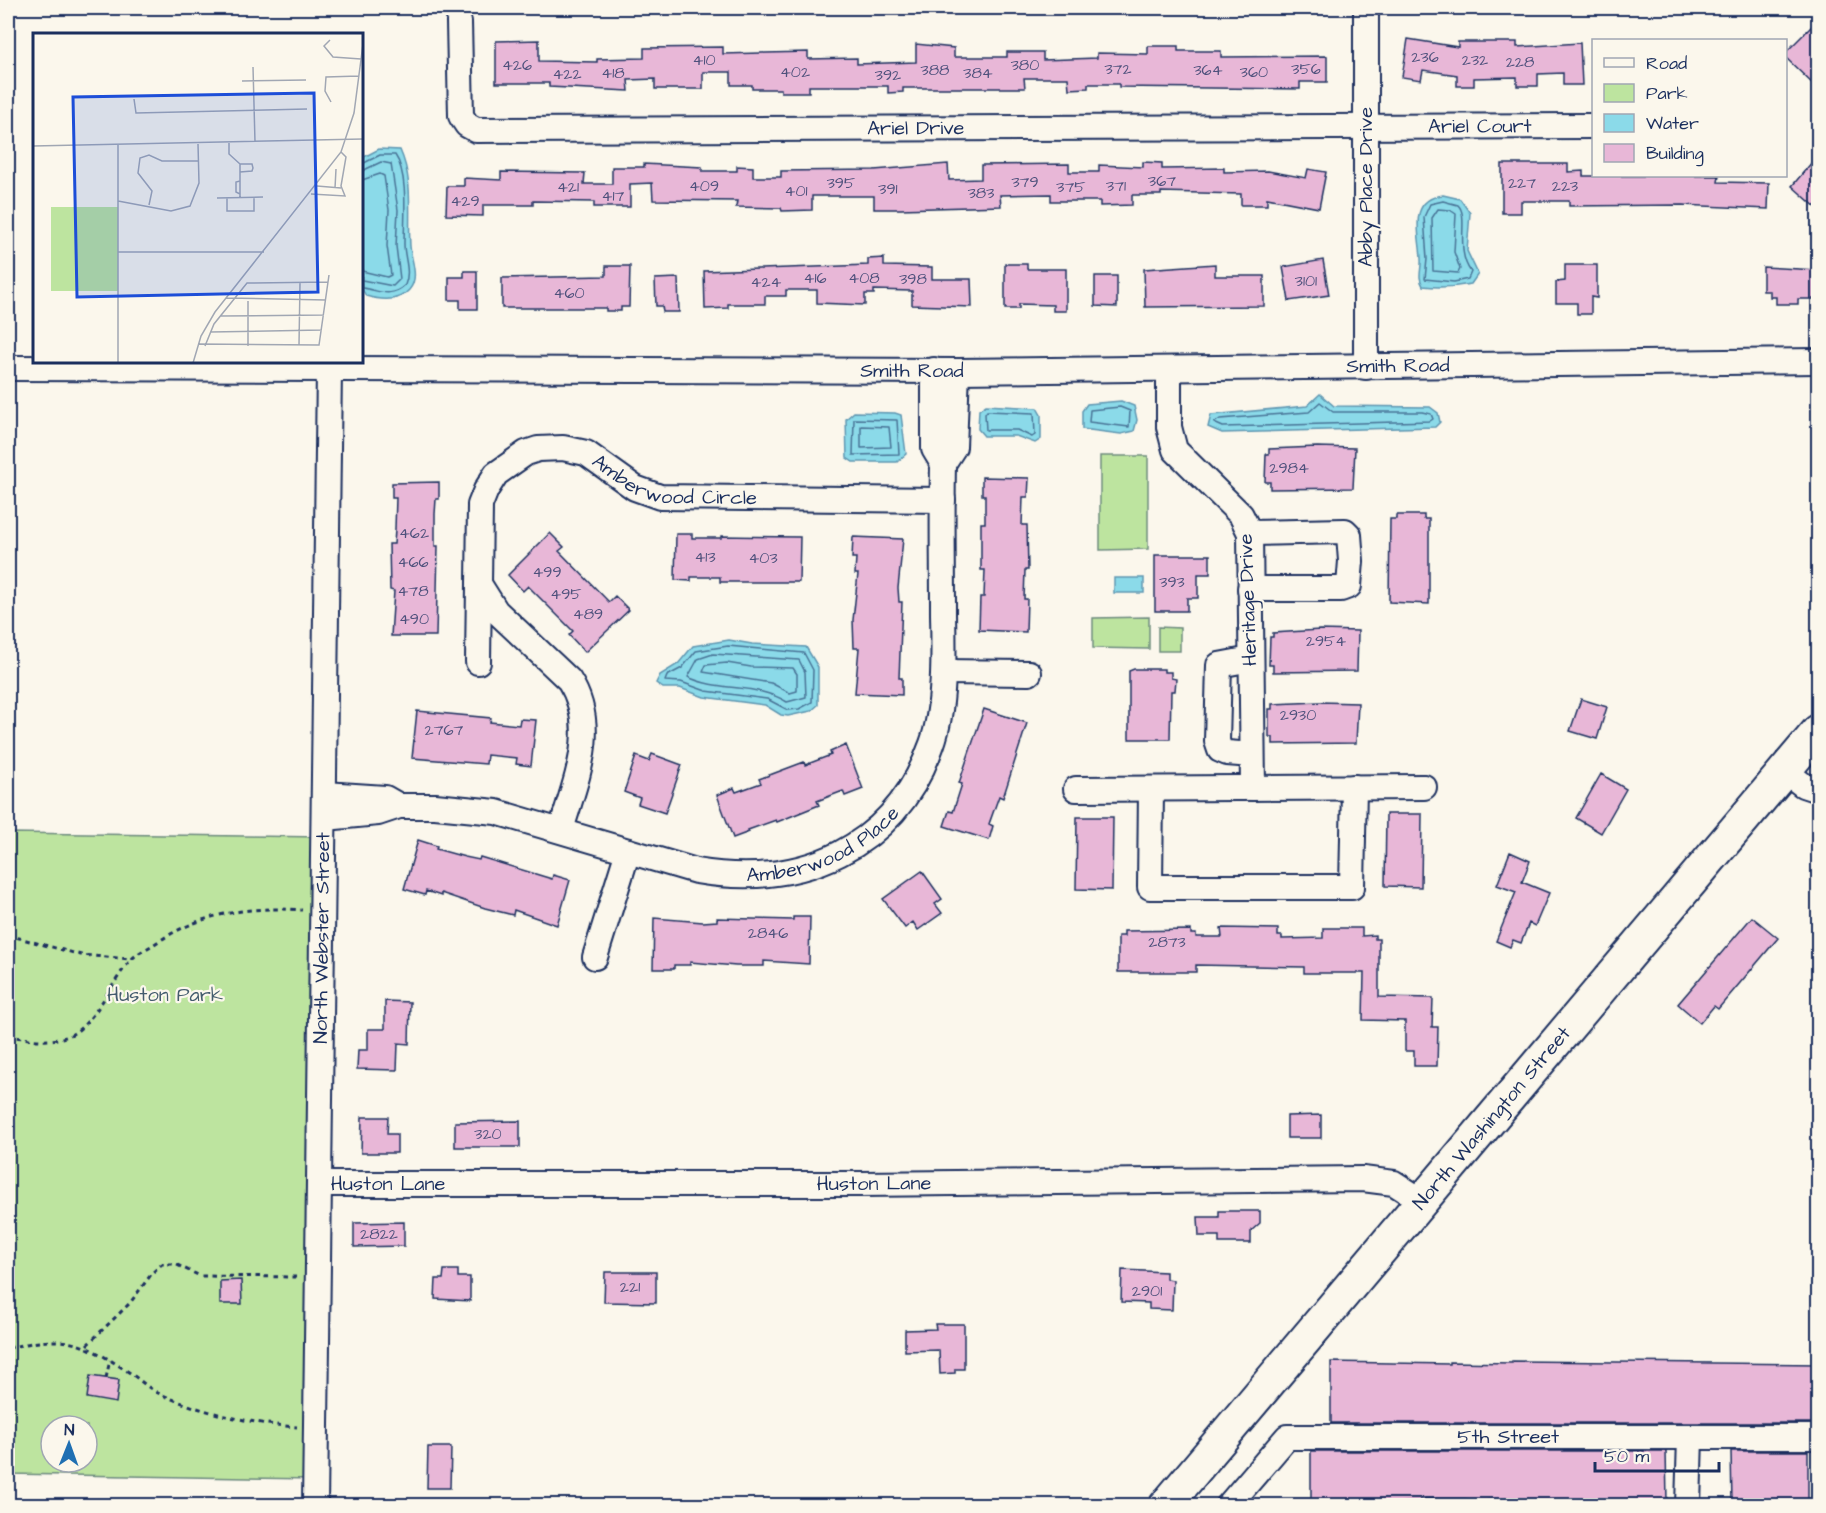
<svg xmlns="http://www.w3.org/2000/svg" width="1826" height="1513" font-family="'Architects Daughter',sans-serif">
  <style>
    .green { fill: #bde49f; stroke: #6c8a7e; stroke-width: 1.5; fill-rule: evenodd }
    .water { fill: #8bdae9; stroke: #5e96b1; stroke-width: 1.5 }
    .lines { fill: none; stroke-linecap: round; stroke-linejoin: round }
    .shore { stroke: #487396; stroke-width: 1.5 }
    .building { fill: #e8b7d7; stroke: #1b2f5e; stroke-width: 1.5 }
    .minor-casing { stroke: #1b2f5e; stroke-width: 28 }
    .major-casing { stroke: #1b2f5e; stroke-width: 36 }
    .path { stroke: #1b2f5e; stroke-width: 3; stroke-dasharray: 4.5 4.5; stroke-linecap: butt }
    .minor { stroke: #fbf7ec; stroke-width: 24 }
    .major { stroke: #fbf7ec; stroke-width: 32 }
    .labels { text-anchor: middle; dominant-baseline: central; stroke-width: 4.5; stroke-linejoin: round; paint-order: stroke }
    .number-label { font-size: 16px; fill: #4e517c }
    .street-label { font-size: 20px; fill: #1b2f5e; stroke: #fbf7ec }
    .park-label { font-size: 20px; fill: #445c6e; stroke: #fbf7ec }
    .inset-road { fill: none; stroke: #a1a7b3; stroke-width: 1.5 }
    .view { fill: #1d4ed8; fill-opacity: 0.15; stroke: #1d4ed8; stroke-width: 3 }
    .inset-edge { fill: none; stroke: #1b2f5e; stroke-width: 3 }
  </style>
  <rect width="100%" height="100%" fill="#fbf7ec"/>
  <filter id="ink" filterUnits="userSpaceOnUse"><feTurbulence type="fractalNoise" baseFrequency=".0167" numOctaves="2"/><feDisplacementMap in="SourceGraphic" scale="12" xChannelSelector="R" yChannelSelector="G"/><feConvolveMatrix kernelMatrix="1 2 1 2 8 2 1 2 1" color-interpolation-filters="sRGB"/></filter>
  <g filter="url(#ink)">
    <path class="green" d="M1100,456H1148V549L1100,550Z
      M1149,617V649L1093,648V618Z
      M1158,627L1180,628V651H1158Z
      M8,833L325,837L315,1479L8,1474ZM51,1426H87V1462H51Z"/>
    <path class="water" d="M379,149L400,150C414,181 408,213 410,246C411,260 420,278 409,290C398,303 380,300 366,296L362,289V176L364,157Z
      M1443,195L1460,199L1470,213L1467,251L1478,274L1471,284C1455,287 1439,288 1423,286C1417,276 1422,270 1421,259C1420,234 1407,200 1443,195Z
      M1320,394L1334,406L1430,407L1438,413L1440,422L1435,427L1222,433L1208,427L1211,415L1307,406Z
      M1121,401L1134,406L1137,420L1134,431L1121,434L1082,429V411L1087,404Z
      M986,405L1037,408L1041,415V439L1035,443L1016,436H984L978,429L979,410Z
      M854,412L895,413L901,415L906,454L897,462H853L847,458L846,419Z
      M1114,578H1144V593H1114Z
      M729,640L752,644L806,647L818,667V705L811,711L788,716L781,715L765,705L704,697L680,688H663L656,683L660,675L678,664L693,646Z"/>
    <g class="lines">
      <path class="shore" d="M362,164L380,155H395C409,175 404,220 404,244C404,258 411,271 405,285C390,299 378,290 362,288
        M362,171L381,162L391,164L398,210L396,246L400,279L393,286L362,280
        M362,180L380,174L384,176L389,210L387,246L391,275L387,277L362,271
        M1443,201L1458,205C1470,217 1454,249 1471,272L1468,279L1454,282L1425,279L1427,259L1424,217L1430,204Z
        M1438,209L1450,210L1456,214L1454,252L1460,269L1458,273L1433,271L1432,218Z
        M1320,402L1333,412H1422L1431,414L1433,419L1430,421L1223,427L1214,423L1220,419L1309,412Z
        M1120,407L1130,411L1129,427L1089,422L1090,410Z
        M987,411L1034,413L1035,435L1032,437L1017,430H986L985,414Z
        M854,419L897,420L899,454L853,455Z
        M861,426L889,427L891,447L861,448Z
        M728,646L804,653L813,670L812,702L799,709L788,710L767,699L706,691L681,682L665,681L667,676L682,668L696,651Z
        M713,654L799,660L805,672L806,697L787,702C757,683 719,692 688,677L698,659Z
        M727,663L751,667L793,668L797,674V691L790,693L771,683L703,672L706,665Z"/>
    </g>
    <path class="building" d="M1818,20V89L1785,57V53Z
      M1408,39L1458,47V42H1517V47L1580,43L1582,85H1563V73L1538,74V86H1517V77L1474,78V86H1457V75L1423,70L1421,80L1402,77Z
      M539,40V61L597,62V59L644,58V48L723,47V54L808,52V59L857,58V64L916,62V44L954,48V57H1007V52H1043V60L1097,58V53L1148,54V46H1178V51H1221V57L1327,56V82H1300V89L1119,87V84H1088V88L1069,89L1068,78H1024L1025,88H903V92L888,93V86H809V92H781V89H752V85H731V72H703V89H655V79L628,80L629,91L549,87V83H496V41Z
      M1818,155V209L1792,186Z
      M1143,162L1162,163V169L1224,168V172L1268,171L1306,178L1308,169L1326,172L1319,208L1267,198V205H1241V194L1161,192V195H1132V205L1100,206V201H1051V194L1000,195L1001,206L901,209H874V196H812V210L782,211L781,208L736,207L737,201L653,200L652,183L630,184V207H594V202L533,201V205H483V216L446,215L447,186H464V178L501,180V172L585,173L584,184H612V167H644V164L702,167V171H737V166L753,167V177H781V171L874,170L948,164L949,180L981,179V165L1069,164V172H1099V165L1143,167Z
      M1502,164H1568V172L1583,171V176H1719L1718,182L1769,183L1768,209L1682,205L1569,206V201H1521V213H1502Z
      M884,258V266L932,267V279H971L972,307L912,305V291L874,290V294H865V305L817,303V290H786V296H765V304H728V308L705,309L704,271L868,265V259Z
      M1323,260L1329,295L1289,301L1283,267Z
      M1005,264H1027V269H1066V311H1053V305L1019,304V309H1005Z
      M1215,264V276H1264V306L1145,307L1144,269Z
      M1565,265H1597V298L1591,297V314H1577V303H1556V282L1565,281Z
      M606,266H630L629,307H621V311H606V308H502V278L606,276Z
      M1763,267L1818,270V299H1798V304H1776V297H1770V291H1763Z
      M464,271H477V309H460V300H449V277H464Z
      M1095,276H1117V307L1095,306Z
      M678,278L679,312H663L662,306H656L655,279Z
      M1317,447L1355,448L1353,488L1270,489V482H1265L1266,454H1269V449Z
      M982,477L1029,478L1028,497H1023L1022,525H1027L1028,570H1025L1024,599H1027L1026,632L979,630L980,597H984L985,570H981V523H985V495H982Z
      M439,482V499H436L435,514V546H438L436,636H391L394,591L390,590L389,544H394L395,529L396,498H392V483Z
      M1396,515H1424V519H1429V604L1389,602L1390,519H1396Z
      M550,533L564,547L559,551L609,602L615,596L629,610L585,652L569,635L573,631L528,586L523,591L508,575Z
      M676,534H692V538H721V536L800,537L799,582H720V577H691V581L675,580Z
      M853,537L903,539L898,588L899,602H902L899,678H902V695L855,693L859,648H854L853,620L858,574H855L856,558H852Z
      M1155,555H1210V574H1198V598H1187V611H1155Z
      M1320,630L1358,631L1357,671L1273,672V665H1269L1270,637H1273V633Z
      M1134,669H1164V672H1171V678L1176,679L1175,691H1171L1170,739H1129V671Z
      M1581,699L1607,707L1597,739L1570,731Z
      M1320,702L1358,703L1356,743L1273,744V737H1269V709H1272V704Z
      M984,709L1027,723L1003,798L999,796L989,824L993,826L989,840L944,826L949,811L953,812L962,784L959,783Z
      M417,711L491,718L490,722L519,725L520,719L536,720L531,766L516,764L517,758L487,755L486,764L412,758Z
      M846,745L863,789L845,796L843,791L817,801L819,805L777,822L776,820L748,830L749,832L733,838L717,795L734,788L736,792L761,783L759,779L804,762L805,765L831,755L830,752Z
      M652,754L682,765L665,813L638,804L640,798L624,792L636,756L649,761Z
      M1601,774L1626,789L1601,833L1576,818Z
      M1386,814H1422L1421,887L1385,886Z
      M1077,817H1113L1112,890L1076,889Z
      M418,840L437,846L436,849L465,857L479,860L480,857L552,879L553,875L570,880L557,925L514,910L513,915L485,908L441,893V896L426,891L425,895L404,889Z
      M1510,852L1530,861L1522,882L1549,893L1535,926L1529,923L1521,943L1513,940L1510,947L1496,941L1516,892L1497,885Z
      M922,871L942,899L935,904L942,913L918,930L913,922L905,928L883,899Z
      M793,917H810L809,964L764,961V966H736L690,962V965H674V969H653L654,918L703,922L717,921V918L793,920Z
      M1752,917L1778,938L1718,1009L1714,1006L1700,1023L1678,1004Z
      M1221,928L1278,929V936H1282V939L1323,938V928H1362V936L1375,935V939H1379V997L1433,998L1432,1027H1438L1437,1066H1414V1051H1405V1021L1363,1020L1364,973H1304V967L1196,965V972H1118V936H1124V931L1191,930V934H1196V937H1222Z
      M385,1001L410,1002L409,1044L398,1043L397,1070L357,1069L358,1050H368V1029H385Z
      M1321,1115V1138H1287V1116Z
      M362,1117H388L387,1134H397V1153H361Z
      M520,1121V1147H455V1122Z
      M1219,1211H1260V1223L1251,1231V1243H1219V1236H1199L1198,1217H1219Z
      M404,1222V1246L354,1247V1223Z
      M444,1270H458V1277H470V1301L435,1299L436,1279H443Z
      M1122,1270L1166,1272V1279L1173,1280L1172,1310L1149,1309V1303L1121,1302Z
      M605,1272H656V1303L604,1302Z
      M241,1280L242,1304H220V1281Z
      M935,1324H964V1369H955V1373L940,1374L939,1350L905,1351V1330L936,1329Z
      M1512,1361L1818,1364V1423H1331V1362L1450,1364V1362L1512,1363Z
      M90,1376L119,1380L116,1403L87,1398Z
      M428,1447H451L450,1488H427Z
      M1311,1451H1666L1667,1502H1645V1506H1569V1501L1488,1500V1506H1471V1501L1466,1499H1420V1502L1311,1506Z
      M1731,1451H1808V1506L1732,1503Z"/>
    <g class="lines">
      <g class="minor-casing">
        <g id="minor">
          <path d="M1366,8V367"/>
          <path id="s1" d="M459,22L461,116L467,125L476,130L1594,126"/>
          <path id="s2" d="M8,368L957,371L1818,361"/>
          <path d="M1169,369V427L1175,450L1241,515L1250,533L1253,788"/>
          <path d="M934,370V449L943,464"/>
          <path d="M1250,533L1345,531L1349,535L1351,561L1349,586L1341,589H1250"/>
          <path d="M1251,659L1219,665L1217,741L1220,750L1227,753L1252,755"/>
          <path d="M478,662L479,584"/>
          <path d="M944,672L1029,673"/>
          <path d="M1785,771L1803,785L1818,790"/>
          <path d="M1076,789L1424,787"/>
          <path d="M1151,789L1150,887H1352L1354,787"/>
          <path d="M325,794L385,798L399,806"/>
          <path id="s3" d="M325,818L378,813L399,806H435L496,812L696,871C801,889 895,849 932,744C945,709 944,652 943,614C943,564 942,514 943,464L954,447L957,371"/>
          <path id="s4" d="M561,830C575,781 600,728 569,680L496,611L479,584L480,505L486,490L496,474L526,453L538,449L563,448L586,453L635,488L660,497L943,500"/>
          <path d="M595,957L628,851"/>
          <path id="s5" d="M320,1184H861L1363,1179L1394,1183L1422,1201"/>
          <path id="s6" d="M315,1506L329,369"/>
          <path id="s7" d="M1228,1506L1287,1437H1818"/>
          <path d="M1688,1506L1690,1437"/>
        </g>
      </g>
      <g class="major-casing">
        <g id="major">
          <path id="s8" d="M1165,1506L1818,731"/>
        </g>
      </g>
      <path class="path" d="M8,935L81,955L131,959
        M8,1036C25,1038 44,1043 62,1038C92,1032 111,981 131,960C136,954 146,949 153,945C200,913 247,906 302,910
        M87,1345L130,1303L153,1272L162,1264H175L200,1276L299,1277
        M8,1348C61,1335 79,1339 124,1369C136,1376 146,1387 158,1393C200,1412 251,1424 297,1427
        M106,1378L110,1360"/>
      <use href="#minor" class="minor"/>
      <use href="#major" class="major"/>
    </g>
  </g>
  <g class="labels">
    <g class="number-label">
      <text x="1425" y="57">236</text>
      <text x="704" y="60">410</text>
      <text x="1475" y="60">232</text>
      <text x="1520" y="62">228</text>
      <text x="517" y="65">426</text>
      <text x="1025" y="65">380</text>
      <text x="1118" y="69">372</text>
      <text x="1306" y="69">356</text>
      <text x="935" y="70">388</text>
      <text x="1208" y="70">364</text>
      <text x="795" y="72">402</text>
      <text x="1254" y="72">360</text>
      <text x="613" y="73">418</text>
      <text x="978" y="73">384</text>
      <text x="567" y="74">422</text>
      <text x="888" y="75">392</text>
      <text x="1162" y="181">367</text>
      <text x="1025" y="182">379</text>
      <text x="841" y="183">395</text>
      <text x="1522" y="183">227</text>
      <text x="704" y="186">409</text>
      <text x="1116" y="186">371</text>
      <text x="1565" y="186">223</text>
      <text x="568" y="187">421</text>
      <text x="1071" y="187">375</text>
      <text x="888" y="189">391</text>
      <text x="796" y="191">401</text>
      <text x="981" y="193">383</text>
      <text x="613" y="196">417</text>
      <text x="465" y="201">429</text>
      <text x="815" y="278">416</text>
      <text x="864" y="278">408</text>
      <text x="913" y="279">398</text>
      <text x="1306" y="281">3101</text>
      <text x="766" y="282">424</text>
      <text x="569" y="293">460</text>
      <text x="1289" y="468">2984</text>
      <text x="414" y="533">462</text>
      <text x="705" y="557">413</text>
      <text x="763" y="558">403</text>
      <text x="413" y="562">466</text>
      <text x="547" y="572">499</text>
      <text x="1172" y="582">393</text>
      <text x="413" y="591">478</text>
      <text x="566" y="594">495</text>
      <text x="588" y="614">489</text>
      <text x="414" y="619">490</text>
      <text x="1326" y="641">2954</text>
      <text x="1298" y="715">2930</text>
      <text x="444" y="730">2767</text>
      <text x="768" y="933">2846</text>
      <text x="1167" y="942">2873</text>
      <text x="488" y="1134">320</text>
      <text x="379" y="1234">2822</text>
      <text x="630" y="1287">221</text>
      <text x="1147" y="1291">2901</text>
    </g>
    <g class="street-label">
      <text stroke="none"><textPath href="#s1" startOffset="1119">Ariel Court</textPath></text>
      <text stroke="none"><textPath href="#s1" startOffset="555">Ariel Drive</textPath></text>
      <text transform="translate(1366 187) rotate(-90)">Abby Place Drive</text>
      <text stroke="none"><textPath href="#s2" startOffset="1390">Smith Road</textPath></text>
      <text stroke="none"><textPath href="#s2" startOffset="904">Smith Road</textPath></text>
      <text stroke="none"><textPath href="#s4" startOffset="597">Amberwood Circle</textPath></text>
      <text transform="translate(1248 600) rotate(-92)">Heritage Drive</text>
      <text stroke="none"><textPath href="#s3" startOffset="516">Amberwood Place</textPath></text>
      <text stroke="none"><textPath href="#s6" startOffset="568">North Webster Street</textPath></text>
      <text stroke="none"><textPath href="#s8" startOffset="507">North Washington Street</textPath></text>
      <text stroke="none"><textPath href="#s5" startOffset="68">Huston Lane</textPath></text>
      <text stroke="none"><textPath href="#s5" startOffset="554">Huston Lane</textPath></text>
      <text stroke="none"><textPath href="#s7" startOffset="312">5th Street</textPath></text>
    </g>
    <g class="park-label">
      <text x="165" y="995">Huston Park</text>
    </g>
  </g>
  <g transform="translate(33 33)">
    <rect width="330" height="330" fill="#fbf7ec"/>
    <path d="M18,174H85V258H18Z" fill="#bde49f"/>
    <path class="inset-road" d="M297,7L291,13L300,24L328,26M220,34L222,109M209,48L273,47M101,66L103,80L274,76M298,69L292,58L293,44L326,43M196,110V121L207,131V165M85,112V330M0,113L330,106M207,131H219L220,135L219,138L207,139M207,148L203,149V159L207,161M284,153L308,155M302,155L303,136M278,161L312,163L308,153L313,124L308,119M184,165L230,164M194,165V178H221V165M85,168L138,178L157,173L166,150L165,111M116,172L119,158L105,140L107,125L116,122L129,128H166M85,219H231M193,265L293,267M187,283L291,282M177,299L289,297M165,311L286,312L296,242M266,312L267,250M172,313L181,291L214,250L295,249M215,313V268M160,330L168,303L182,279L308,119L321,80L330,11M247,330H280"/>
    <path class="view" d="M281,60L285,259L44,264L40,64Z"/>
    <rect width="330" height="330" class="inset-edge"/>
  </g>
  <rect width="1826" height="1513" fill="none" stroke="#fbf7ec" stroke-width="30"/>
  <rect x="15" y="15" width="1796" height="1483" fill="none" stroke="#1b2f5e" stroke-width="2" filter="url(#ink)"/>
  <rect x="1592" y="39" width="195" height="138" fill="#fbf7ec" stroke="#a1a7b3" stroke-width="1.5"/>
  <rect x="1604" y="58" width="30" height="9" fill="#fbf7ec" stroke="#a1a7b3" stroke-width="1.5"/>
  <text x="1646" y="69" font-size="18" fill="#1b2f5e">Road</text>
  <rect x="1604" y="84" width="30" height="18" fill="#bde49f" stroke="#a1a7b3" stroke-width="1.5"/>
  <text x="1646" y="99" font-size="18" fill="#1b2f5e">Park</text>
  <rect x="1604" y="114" width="30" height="18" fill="#8bdae9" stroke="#a1a7b3" stroke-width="1.5"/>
  <text x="1646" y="129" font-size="18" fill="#1b2f5e">Water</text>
  <rect x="1604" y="144" width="30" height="18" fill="#e8b7d7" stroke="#a1a7b3" stroke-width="1.5"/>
  <text x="1646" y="159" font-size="18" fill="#1b2f5e">Building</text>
  <g transform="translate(69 1444) rotate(1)"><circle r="28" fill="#fbf7ec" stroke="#a1a7b3" stroke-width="1.5"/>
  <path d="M0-4.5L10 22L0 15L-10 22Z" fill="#1f6fb2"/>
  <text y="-9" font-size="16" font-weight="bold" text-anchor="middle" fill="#1b2f5e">N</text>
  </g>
  <path d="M1595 1462v9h124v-9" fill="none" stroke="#1b2f5e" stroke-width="3"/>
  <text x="1604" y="1462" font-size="18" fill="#1b2f5e" stroke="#fbf7ec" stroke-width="4.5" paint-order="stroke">50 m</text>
</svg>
